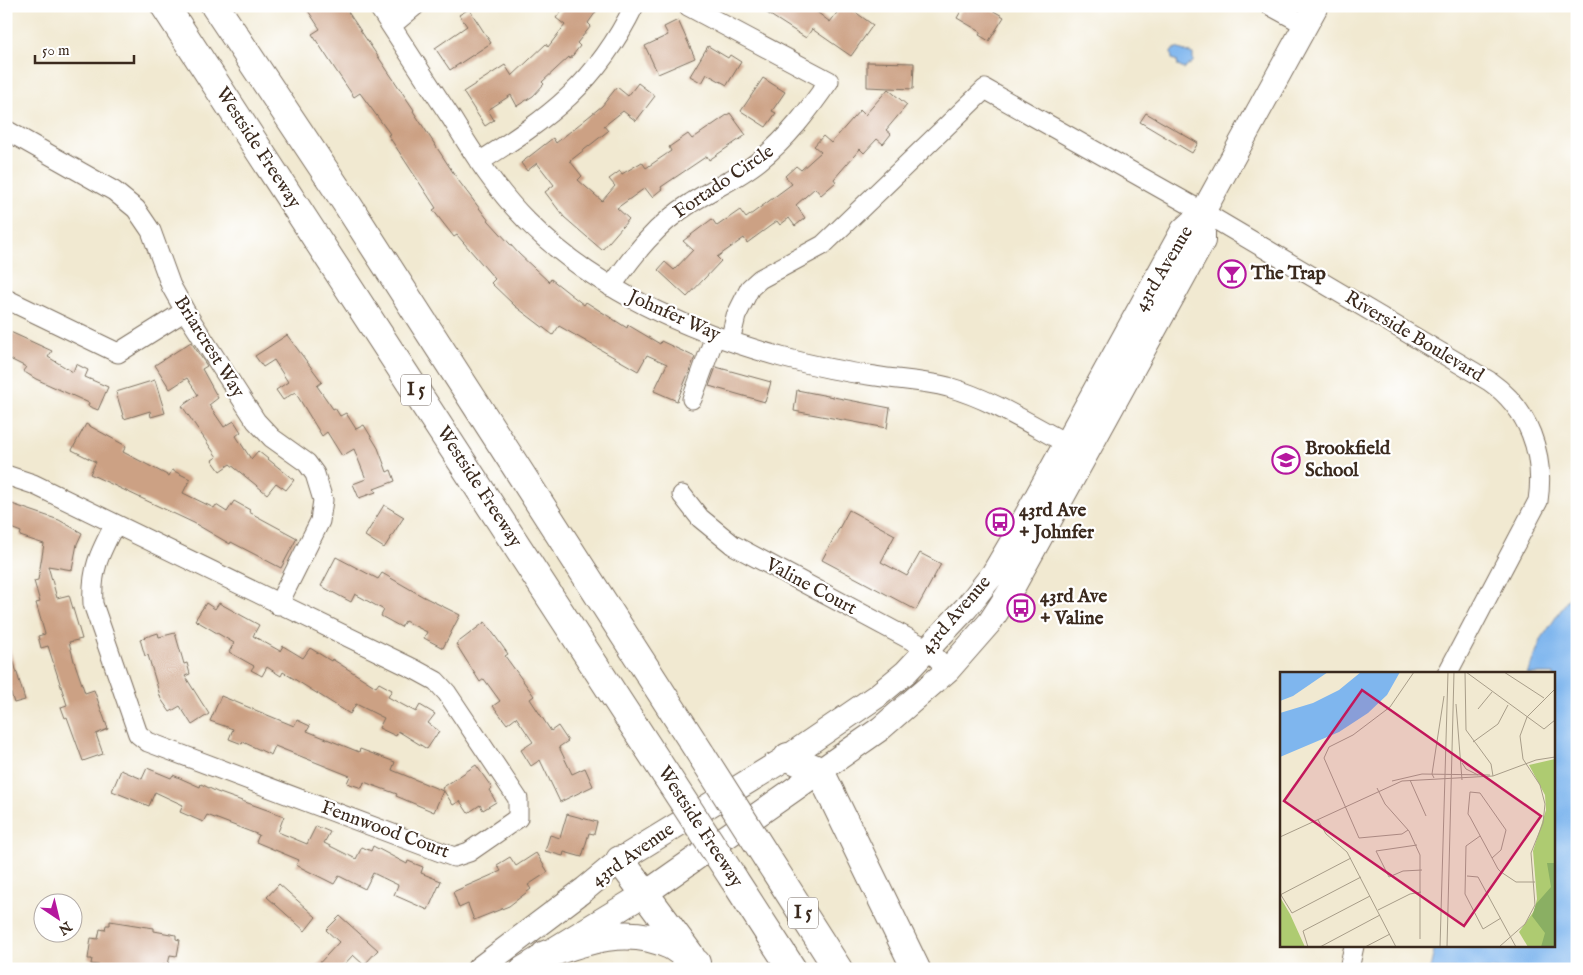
<svg xmlns="http://www.w3.org/2000/svg" width="1583" height="975" font-family="'IM FELL English',serif">
  <style>
    .water { fill: #7fb6ee; stroke: #5d7086 }
    .building { fill: #cca184 }
    .lines { fill: none; stroke-linecap: round; stroke-linejoin: round }
    .minor-casing { stroke: #7b6d5d; stroke-width: 21 }
    .major-casing { stroke: #7b6d5d; stroke-width: 26 }
    .highway-casing { stroke: #7b6d5d; stroke-width: 30 }
    .minor { stroke: #fff; stroke-width: 19 }
    .major { stroke: #fff; stroke-width: 24 }
    .highway { stroke: #fff; stroke-width: 28 }
    .highway-bridge-casing { stroke: #7b6d5d; stroke-width: 30; stroke-linecap: butt }
    .highway-bridge { stroke: #fff; stroke-width: 28 }
    .labels { text-anchor: middle; dominant-baseline: central; stroke-width: 4.5; stroke-linejoin: round; paint-order: stroke }
    .shield { fill: #fff; stroke: #766a62; stroke-width: 1 }
    .shield-label { font-size: 18px; font-weight: bold; fill: #3b2a1e }
    .street-label { font-size: 19px; fill: #3b2a1e; stroke: #fff }
    .poi-label { font-size: 19px; font-weight: bold; fill: #3b2a1e; stroke: #fff; text-anchor: start }
    .inset-road { fill: none; stroke: #a89d89; stroke-width: 1 }
    .view { fill: #c2185b; fill-opacity: 0.15; stroke: #c2185b; stroke-width: 2.5 }
    .inset-edge { fill: none; stroke: #3b2a1e; stroke-width: 2.5 }
  </style>
  <rect width="100%" height="100%" fill="#fff"/>
  <filter id="ink" filterUnits="userSpaceOnUse"><feTurbulence type="fractalNoise" baseFrequency=".02" numOctaves="2"/><feDisplacementMap in="SourceGraphic" scale="10" xChannelSelector="R" yChannelSelector="G"/><feConvolveMatrix kernelMatrix="1 2 1 2 8 2 1 2 1" color-interpolation-filters="sRGB"/></filter>
  <filter id="wash" filterUnits="userSpaceOnUse"><feTurbulence type="fractalNoise" baseFrequency=".0096" numOctaves="4" result="noise"/><feDisplacementMap in="SourceGraphic" scale="20" xChannelSelector="R" yChannelSelector="G"/><feGaussianBlur stdDeviation="1.12" result="paint"/><feColorMatrix in="noise" values="0 0 0 0 0 0 0 0 0 0 0 0 0 0 0 0 0 1.4 0 .05"/><feComposite in="paint" operator="in"/></filter>
  <g filter="url(#wash)">
    <rect width="100%" height="100%" fill="#f1e9d1"/>
    <path class="water" d="M1176,48L1193,54V62L1184,69L1178,66L1177,61L1172,59L1171,52Z
      M1577,586V969H1430L1435,946H1554V674H1527L1542,638Z"/>
    <g id="blocks">
      <path class="building" d="M305,6H344L414,110L413,111L458,180L489,221L519,254L549,282L551,279L584,305L586,302L627,328L628,325L660,344L661,341L695,357L677,401L654,391L667,364L647,355L638,371L559,326L553,335L515,306L491,283L495,279L457,235L454,237L433,210L436,208L388,135L390,134L360,93L354,97L335,69L312,34L320,29Z
        M565,6H600L588,23L591,26L577,43L580,46L570,59L569,57L542,82L544,84L533,96L517,106L511,95L488,110L494,120L485,126L463,92L505,65L512,76L546,44L548,47L565,25L556,18Z
        M756,6H809L830,22L842,6H847L873,25L851,56L812,29L806,38Z
        M964,6H985L1004,17L989,41L979,35L981,32L957,18Z
        M469,9L491,43L450,70L435,48L467,26L459,15Z
        M678,20L695,58L658,74L645,46L668,35L664,27Z
        M708,46L728,58L730,55L741,62L727,85L707,74L702,83L690,76Z
        M867,62L914,63L913,89L867,87Z
        M763,78L785,92L772,111L776,113L766,127L741,111Z
        M638,83L655,96L636,121L623,111L604,126L608,131L570,161L582,176L578,180L602,201L615,186L609,179L620,171L622,174L642,162L646,168L671,151L669,147L688,134L692,139L730,113L746,135L709,160L707,156L661,187L662,189L652,197L645,188L617,208L629,219L602,250L564,217L545,192L554,185L537,163L527,171L521,163L553,138L556,143L602,106L617,87L628,96Z
        M888,89L907,105L886,130L891,134L883,144L877,139L864,153L860,149L834,179L836,182L821,195L815,188L796,205L805,218L795,226L789,218L780,225L777,221L747,243L744,238L717,257L721,261L687,297L658,270L665,262L674,270L693,250L683,241L712,219L717,226L740,210L746,218L792,184L785,176L796,166L801,170L821,152L814,146L823,136L831,143L860,110L865,115Z
        M1146,113L1198,143L1192,153L1140,122Z
        M6,330L52,351L48,357L73,372L76,364L88,370L85,377L108,387L98,410L88,406L89,403L36,379L23,371L26,367L6,357Z
        M287,335L322,382L317,386L333,409L335,408L340,416L346,413L356,429L364,425L378,448L387,472L391,470L395,481L374,489L376,492L359,498L353,484L366,479L354,449L342,456L327,432L322,436L295,392L283,400L276,390L288,382L274,360L263,367L255,356Z
        M191,342L207,366L202,369L218,398L209,405L224,427L234,421L241,432L236,436L251,459L258,451L294,480L286,490L276,483L267,494L230,464L220,471L212,460L217,457L182,406L198,395L187,378L170,389L155,365Z
        M716,367L771,382L765,402L709,386Z
        M155,380L165,413L151,417L150,411L124,419L116,392Z
        M797,390L890,408L887,428L794,411Z
        M86,424L126,446L123,452L169,476L172,470L190,479L183,493L214,508L216,505L227,512L234,501L250,510L249,512L297,538L281,568L231,542L230,544L194,523L90,474L96,462L72,450Z
        M6,502L59,520L82,533L77,544L72,570L48,566L57,598L69,595L82,639L69,642L74,661L85,693L94,690L108,729L96,734L103,754L83,761L67,717L65,718L61,707L67,705L48,646L41,648L38,636L45,634L36,603L40,602L34,581L38,580L44,544L20,536L21,532L6,526Z
        M384,505L404,517L384,548L365,536Z
        M849,510L895,535L881,562L907,576L920,553L941,564L916,610L822,560Z
        M336,557L378,579L382,573L422,596L460,615L443,648L424,638L427,632L405,621L401,627L381,616L384,610L355,594L351,602L321,586Z
        M206,603L215,609L219,603L259,625L253,636L280,651L283,646L303,658L310,648L331,661L332,659L376,687L379,683L392,690L388,697L416,712L420,705L435,714L428,723L439,731L427,749L398,731L396,736L379,728L384,718L356,704L350,714L283,672L281,676L267,667L262,676L251,670L254,666L229,652L234,643L195,620Z
        M485,622L508,654L505,656L534,696L530,699L551,731L558,726L568,741L559,747L572,774L585,768L593,786L560,802L540,760L531,766L521,750L533,742L516,717L507,724L493,706L500,701L484,679L480,682L456,644Z
        M158,633L159,637L175,633L184,664L187,663L190,674L185,676L209,714L192,725L180,706L170,712L161,699L148,655L145,656L140,639Z
        M6,646H9L25,700L14,703L6,678Z
        M221,696L294,726L297,720L310,726L307,731L359,752L360,749L395,762L392,770L443,791L434,812L396,796L397,794L364,782L362,788L347,783L350,776L275,746L271,755L243,742L242,744L229,739L233,729L210,721Z
        M476,765L492,788L489,790L496,802L483,810L480,805L468,813L460,801L453,805L442,788Z
        M147,768L171,778L173,775L200,787L201,784L217,792L284,816L278,832L307,844L316,826L330,832L324,843L356,859L362,847L371,851L373,846L407,864L408,861L423,867L421,873L441,881L428,910L394,895L398,885L373,873L365,889L339,876L334,884L296,865L299,860L256,842L259,835L207,815L203,822L180,812L183,805L155,792L149,806L112,791L121,770L142,779Z
        M567,814L597,822L594,834L589,833L582,857L564,852L563,856L545,851L550,835L560,838Z
        M536,853L548,872L528,885L531,889L509,906L474,920L468,904L459,908L453,892L501,871L497,865L510,857L516,866Z
        M279,884L316,917L305,931L267,897Z
        M340,916L378,950L364,965L353,955L340,969H314L339,942L326,930Z
        M110,921L154,928V931L176,935V939L180,940L177,956L170,955L168,965L164,964L163,969H122L91,964L92,959H88L91,938L98,939L100,929L105,930L106,925H110Z"/>
    </g>
  </g>
  <g filter="url(#ink)">
    <use href="#blocks" fill-opacity="0" stroke="#7b6d5d" stroke-width="1"/>
    <g class="lines">
      <g class="minor-casing">
        <path id="minor" d="M378,6C403,44 427,82 452,119C474,155 497,191 527,221C595,290 688,331 781,357C811,365 843,372 875,376C899,380 924,381 948,387C994,400 1034,427 1077,449
          M1271,6L1306,25
          M391,26L415,6
          M6,130L114,191L136,209L151,231L171,286L185,311L256,421L272,438L307,463L315,474L323,500L320,521L278,605
          M479,162C549,118 597,83 634,6
          M611,287C634,254 657,224 691,203C714,188 738,178 759,161C788,138 808,111 829,81L688,6
          M6,299L118,353L185,311
          M730,341L736,316L750,288L760,279L823,245L985,89L1203,212L1489,381C1529,409 1545,454 1538,501L1447,674
          M692,399L715,336
          M6,475L33,484L414,669L436,681L447,693L518,799V818L469,852L454,857L148,742L138,734L93,604C91,570 99,554 115,524
          M682,495L700,518L733,545L928,649L948,670
          M1349,969L1354,946"/>
      </g>
      <g class="major-casing">
        <path id="major" d="M479,969L585,889L620,860L788,757L877,696L906,672L966,608L993,574L1013,540L1183,230L1203,212L1316,6
          M522,969L646,893L820,771L880,729L948,670L990,622L1014,585L1203,241V212"/>
      </g>
      <g class="highway-casing">
        <path id="highway" d="M165,6L666,775
          M215,6L349,207L702,756
          M788,757L820,771L916,969
          M767,858L838,969
          M620,860L690,955
          M733,878L792,969
          M545,955C585,940 628,925 670,945C679,950 687,957 696,963"/>
      </g>
      <use href="#minor" class="minor"/>
      <use href="#major" class="major"/>
      <use href="#highway" class="highway"/>
      <g class="highway-bridge-casing">
        <path id="highway-bridge" d="M702,756L767,858
          M666,775L733,878"/>
      </g>
      <use href="#highway-bridge" class="highway-bridge"/>
    </g>
  </g>
  <defs>
    <g id="bar-ring" transform="scale(1.4375)"><circle r="9.5" fill="#fff" stroke="#b5179e" stroke-width="1.5"/><path d="M-6-5H6L.8 .8V4.5H3.5V6h-7V4.5H-.8V.8Z" fill="#b5179e"/></g>
    <g id="school-ring" transform="scale(1.4375)"><circle r="9.5" fill="#fff" stroke="#b5179e" stroke-width="1.5"/><path d="M0-5L7-2L0 1L-7-2ZM-4 1L0 2.5L4 1V4Q0 6-4 4Z" fill="#b5179e"/></g>
    <g id="bus-ring" transform="scale(1.4375)"><circle r="9.5" fill="#fff" stroke="#b5179e" stroke-width="1.5"/><path d="M-5-6H5V4H4V6H2V4H-2V6H-4V4H-5ZM-3.5-4V0h7V-4ZM-3.5 1.2v1.5H-2V1.2ZM2 1.2v1.5H3.5V1.2Z" fill="#b5179e"/></g>
  </defs>
  <g fill-rule="evenodd">
    <use href="#bar-ring" x="1232" y="274"/>
    <use href="#school-ring" x="1286" y="460"/>
    <use href="#bus-ring" x="1000" y="522"/>
    <use href="#bus-ring" x="1021" y="608"/>
  </g>
  <g class="labels">
    <g class="shield">
      <rect x="401" y="374.5" width="30" height="31" rx="4"/>
      <rect x="788" y="897.5" width="30" height="31" rx="4"/>
    </g>
    <g class="shield-label">
      <text x="416" y="390">I 5</text>
      <text x="803" y="913">I 5</text>
    </g>
    <g class="street-label">
      <text transform="translate(258 148) rotate(57)">Westside Freeway</text>
      <text transform="translate(724 182) rotate(-34)">Fortado Circle</text>
      <text transform="translate(1164 269) rotate(-59)">43rd Avenue</text>
      <text transform="translate(674 316) rotate(24)">Johnfer Way</text>
      <text transform="translate(1414 337) rotate(31)">Riverside Boulevard</text>
      <text transform="translate(209 347) rotate(58)">Briarcrest Way</text>
      <text transform="translate(479 487) rotate(57)">Westside Freeway</text>
      <text transform="translate(811 587) rotate(28)">Valine Court</text>
      <text transform="translate(956 615) rotate(-49)">43rd Avenue</text>
      <text transform="translate(700 827) rotate(57)">Westside Freeway</text>
      <text transform="translate(385 830) rotate(20)">Fennwood Court</text>
      <text transform="translate(633 855) rotate(-35)">43rd Avenue</text>
    </g>
    <g class="poi-label">
      <text x="1251" y="274">The Trap</text>
      <text x="1305" y="449">Brookfield<tspan x="1305" dy="22">School</tspan></text>
      <text x="1019" y="511">43rd Ave<tspan x="1019" dy="22">+ Johnfer</tspan></text>
      <text x="1040" y="597">43rd Ave<tspan x="1040" dy="22">+ Valine</tspan></text>
    </g>
  </g>
  <g transform="translate(1280 672)">
    <rect width="275" height="275" fill="#f1e9d1"/>
    <path d="M275,87V275H248L239,260L254,239L257,227L253,179L266,138L265,123L249,93ZM0,225L10,242L25,275H0Z" fill="#aecb71"/>
    <path d="M267,191H275V275H261L265,261L252,244L256,232L271,215Z" fill="#8aaf63"/>
    <path d="M0,0H48L13,24L0,29ZM81,0H120L107,23L88,41L59,60L0,85V41L33,31L59,18Z" fill="#7fb6ee"/>
    <path class="inset-road" d="M185,0L186,58L211,92L213,104L256,88L275,85M186,0L264,57L275,48M224,0L264,26M176,32L182,108M198,37L212,20M193,70L218,52L228,33M182,91L186,97L198,103M154,106L152,102L164,24M130,108L146,144M112,109L142,102L210,103M97,116L105,132L129,159L140,183V267M38,148L46,162L67,180L116,275M128,158L122,162L79,166L44,86L49,75L73,63L110,35L134,0M200,164L186,174L185,222L203,257L221,246M0,165L122,109L213,104M137,173L96,179L109,205L123,199L142,198M212,186L221,178L226,158L200,121L190,120L188,142L190,145L218,197L221,200L236,210H255M187,204L198,205L236,275M0,223L71,186M1,223L12,241L81,205M98,238L130,222L141,220M28,275L23,259L90,224M40,275L100,243M85,275L110,262M160,275L168,0M167,275L174,0M219,275L245,252L255,233L251,181L263,151L265,132L260,113L243,87L240,64L247,45L275,17"/>
    <path class="view" d="M82,18L261,144L184,254L4,129Z"/>
    <rect width="275" height="275" class="inset-edge"/>
  </g>
  <rect width="1583" height="975" fill="none" stroke="#fff" stroke-width="25"/>
  <g transform="translate(58 918) rotate(145)"><circle r="24" fill="#ffffff" stroke="#b1aaa5"/>
  <path d="M0-4L9 19L0 12L-9 19Z" fill="#b5179e"/>
  <text y="-8" font-size="14" font-weight="bold" text-anchor="middle" fill="#3b2a1e">N</text>
  </g>
  <path d="M35 55v8h99v-8" fill="none" stroke="#3b2a1e" stroke-width="2.5"/>
  <text x="42" y="55" font-size="15" fill="#3b2a1e" stroke="#ffffff" stroke-width="4" paint-order="stroke">50 m</text>
</svg>
